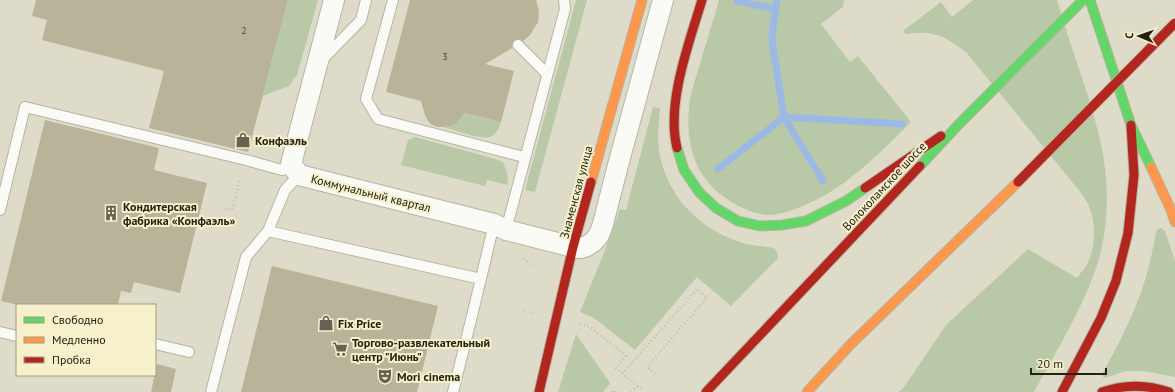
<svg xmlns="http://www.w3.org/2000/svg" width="1175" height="392" font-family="'PT Sans',sans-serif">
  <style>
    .green { fill: #b9c9a7 }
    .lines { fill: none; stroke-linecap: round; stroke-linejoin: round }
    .stream { stroke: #9cb9e3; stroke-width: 7 }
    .building { fill: #b8b399 }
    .lane-casing { stroke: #b6b4a5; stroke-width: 12 }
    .street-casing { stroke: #b6b4a5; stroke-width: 22 }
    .fast-casing { stroke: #b6b4a5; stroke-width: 11 }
    .slow-casing { stroke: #b6b4a5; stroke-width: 11 }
    .jam-casing { stroke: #b6b4a5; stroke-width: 11 }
    .path { stroke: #c0bfb8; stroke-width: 2.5; stroke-dasharray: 1 3; stroke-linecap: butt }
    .lane { stroke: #fafaf7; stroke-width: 10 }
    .street { stroke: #fafaf7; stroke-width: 20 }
    .fast { stroke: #63d668; stroke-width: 9 }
    .slow { stroke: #ff974d; stroke-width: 9 }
    .jam { stroke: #b3261e; stroke-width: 9 }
    .jam-bridge-casing { stroke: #b6b4a5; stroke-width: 11; stroke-linecap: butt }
    .jam-bridge { stroke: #b3261e; stroke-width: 9 }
    .labels { text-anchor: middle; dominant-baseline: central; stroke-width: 4; stroke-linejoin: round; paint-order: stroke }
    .number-label { font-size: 10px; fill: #494635 }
    .poi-label { font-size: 12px; font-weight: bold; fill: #242214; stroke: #f6f0cb; text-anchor: start }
    .street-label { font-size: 12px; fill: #242214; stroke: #f6f0cb }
  </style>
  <rect width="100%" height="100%" fill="#dedbc8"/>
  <path class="green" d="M288,0H318L297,75L289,86L263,96Z
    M576,0H587L535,192L525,190Z
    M719,0H844L843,7L821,24L850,62L858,56L911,122C877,156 841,193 795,209C786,212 777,215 768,215C750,214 733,204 719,193C693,172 686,140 689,108C690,93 696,78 700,64C706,43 713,21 719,0Z
    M973,0H1057C1065,26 1073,52 1082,78C1087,93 1092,109 1096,124C1109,168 1111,218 1098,262C1084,307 1056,351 1034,392H899L904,387L946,325L1028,249L1077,278C1079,275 1082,271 1085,268C1096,249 1097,223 1088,204C1085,198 1081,193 1077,188L966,52C944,36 934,30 906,34L903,31L941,2L952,17Z
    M653,107L660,108C659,122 657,137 659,151C667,198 701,231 746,244C755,246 765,246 774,248L777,252L778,258L731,306L697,277L635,350L594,318L580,312L603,255L620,209L626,210Z
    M462,113L501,122C499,128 497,134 490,137C482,140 454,130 444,127C454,125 457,121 462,113Z
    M415,137L492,158L503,162L507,173L508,185L487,180L485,186L401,165L408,140Z
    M1161,228L1165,231L1175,261V377L1144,371H1126L1105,378L1103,377L1102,374C1121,341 1140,302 1149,266C1152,254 1154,241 1157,229Z
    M576,334L610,383L603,392H558Z"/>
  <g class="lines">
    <path class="stream" d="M777,0L772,34L773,48L784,117L823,181
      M737,1L775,9
      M718,169L784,117L902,124"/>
  </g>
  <path class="building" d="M36,0H288L248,152L149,128L164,71L42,40L47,20L32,16Z
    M410,0H536L539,11L538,22L530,35L523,41L519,39L514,40L512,44V48L485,64L514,71L501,122L464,113L456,123L450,126L444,127H438L432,125L428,121L425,115L421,101L386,92Z
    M45,120L159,148L154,170L207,183L180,293L134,282L131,293L121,291L118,305H18L1,301Z
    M272,266L438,306L417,392H241Z
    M157,364L176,369L171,392H151Z"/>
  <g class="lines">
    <g class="lane-casing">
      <path id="lane" d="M393,0L366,99L378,119L524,157
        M518,45L547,74
        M322,60L361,20L366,0
        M0,210L25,107L246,160L282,170L291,164
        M506,230L565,9L564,0
        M268,231L481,279
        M0,332L17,336
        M155,344L189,352
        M211,392L246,257L268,231L285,190L299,175
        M453,392L472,316L494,224"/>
    </g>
    <g class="street-casing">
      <path id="street" d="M334,0L291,164L299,175L494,224L506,230L573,247L581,248L587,246L593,242L599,235L603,224L618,165L663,0"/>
    </g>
    <g class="fast-casing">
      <path id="fast" d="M1090,0L1131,125L1151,167
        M677,148L684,170L699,192L716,208L738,221L760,226L782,225L806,221L846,201L865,188
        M920,166L960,123L1083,0"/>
    </g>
    <g class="slow-casing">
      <path id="slow" d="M1151,167L1171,210L1175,222
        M591,182L642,0
        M807,392L851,344L1018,182"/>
    </g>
    <g class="jam-casing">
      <path id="jam" d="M677,148C666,104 689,43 702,0
        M865,188L941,136
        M539,392L573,247L591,182
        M706,392L920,166
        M1062,392L1101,318L1116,281L1128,233L1134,175L1131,125
        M1102,392C1125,384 1146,384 1169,392"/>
    </g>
    <path class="path" d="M221,208L232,210L240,179H241
      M523,259L535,267
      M524,311L533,313
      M580,324L590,327L626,356L616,368L641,389
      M622,374L697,289L707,298L647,367L661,378
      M612,392L613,390L615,392
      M631,392L637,386"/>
    <use href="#lane" class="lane"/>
    <use href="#street" class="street"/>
    <use href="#fast" class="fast"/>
    <use href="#slow" class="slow"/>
    <use href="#jam" class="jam"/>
    <g class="jam-bridge-casing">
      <path id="jam-bridge" d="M1018,182L1175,23"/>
    </g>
    <use href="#jam-bridge" class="jam-bridge"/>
  </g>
  <defs>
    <g id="shop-bare" transform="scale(1.2)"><path d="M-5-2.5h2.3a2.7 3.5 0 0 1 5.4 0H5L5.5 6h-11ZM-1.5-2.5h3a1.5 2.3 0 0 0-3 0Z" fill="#656353" stroke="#f6f0cb" stroke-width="2.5" paint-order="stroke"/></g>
    <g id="building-bare" transform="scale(1.2)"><path d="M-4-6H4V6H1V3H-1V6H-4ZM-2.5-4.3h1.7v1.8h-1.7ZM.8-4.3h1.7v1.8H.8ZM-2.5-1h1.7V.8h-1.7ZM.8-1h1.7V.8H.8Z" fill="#656353" stroke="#f6f0cb" stroke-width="2.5" paint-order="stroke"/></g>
    <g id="supermarket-bare" transform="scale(1.2)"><path d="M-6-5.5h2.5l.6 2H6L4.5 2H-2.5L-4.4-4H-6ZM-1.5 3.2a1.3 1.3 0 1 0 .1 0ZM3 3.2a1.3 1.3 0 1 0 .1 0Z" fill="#656353" stroke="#f6f0cb" stroke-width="2.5" paint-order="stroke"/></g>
    <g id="theatre-bare" transform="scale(1.2)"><path d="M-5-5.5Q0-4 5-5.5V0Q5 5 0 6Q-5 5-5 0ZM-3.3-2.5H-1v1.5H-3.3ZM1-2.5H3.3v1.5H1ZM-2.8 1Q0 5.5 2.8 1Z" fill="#656353" stroke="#f6f0cb" stroke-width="2.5" paint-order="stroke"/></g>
  </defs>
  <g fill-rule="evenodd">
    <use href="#shop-bare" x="243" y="140"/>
    <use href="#building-bare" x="111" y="213"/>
    <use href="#shop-bare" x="326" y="323"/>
    <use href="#supermarket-bare" x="340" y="349"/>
    <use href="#theatre-bare" x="385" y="376"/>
  </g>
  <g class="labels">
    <g class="number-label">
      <text x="244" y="30">2</text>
      <text x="445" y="56">3</text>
    </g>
    <g class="poi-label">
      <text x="255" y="140">Конфаэль</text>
      <text x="123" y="206">Кондитерская<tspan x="123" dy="14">фабрика «Конфаэль»</tspan></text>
      <text x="338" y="323">Fix Price</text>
      <text x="352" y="342">Торгово-развлекательный<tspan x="352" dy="14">центр "Июнь"</tspan></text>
      <text x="397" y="376">Mori cinema</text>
    </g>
    <g class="street-label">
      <text transform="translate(884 186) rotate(-47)">Волоколамское шоссе</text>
      <text transform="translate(576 192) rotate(-75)">Знаменская улица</text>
      <text transform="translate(371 193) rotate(14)">Коммунальный квартал</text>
    </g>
  </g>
  <rect x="16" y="304" width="140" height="72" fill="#f6f0cb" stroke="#a29e82"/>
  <rect x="24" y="317" width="20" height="6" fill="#63d668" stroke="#a29e82"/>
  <text x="52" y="324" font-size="12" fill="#242214">Свободно</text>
  <rect x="24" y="337" width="20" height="6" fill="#ff974d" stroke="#a29e82"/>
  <text x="52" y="344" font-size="12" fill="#242214">Медленно</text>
  <rect x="24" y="357" width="20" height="6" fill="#b3261e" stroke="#a29e82"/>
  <text x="52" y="364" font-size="12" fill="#242214">Пробка</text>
  <g transform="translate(1139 36) rotate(272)" stroke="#f6f0cb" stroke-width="3" paint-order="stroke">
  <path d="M0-3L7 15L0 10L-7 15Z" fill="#242214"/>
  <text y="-6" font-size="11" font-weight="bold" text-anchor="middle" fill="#242214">С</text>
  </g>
  <path d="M1031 368v6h75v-6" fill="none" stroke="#242214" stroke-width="2"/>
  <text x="1037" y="368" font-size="12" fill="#242214" stroke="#f6f0cb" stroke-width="3" paint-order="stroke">20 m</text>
</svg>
